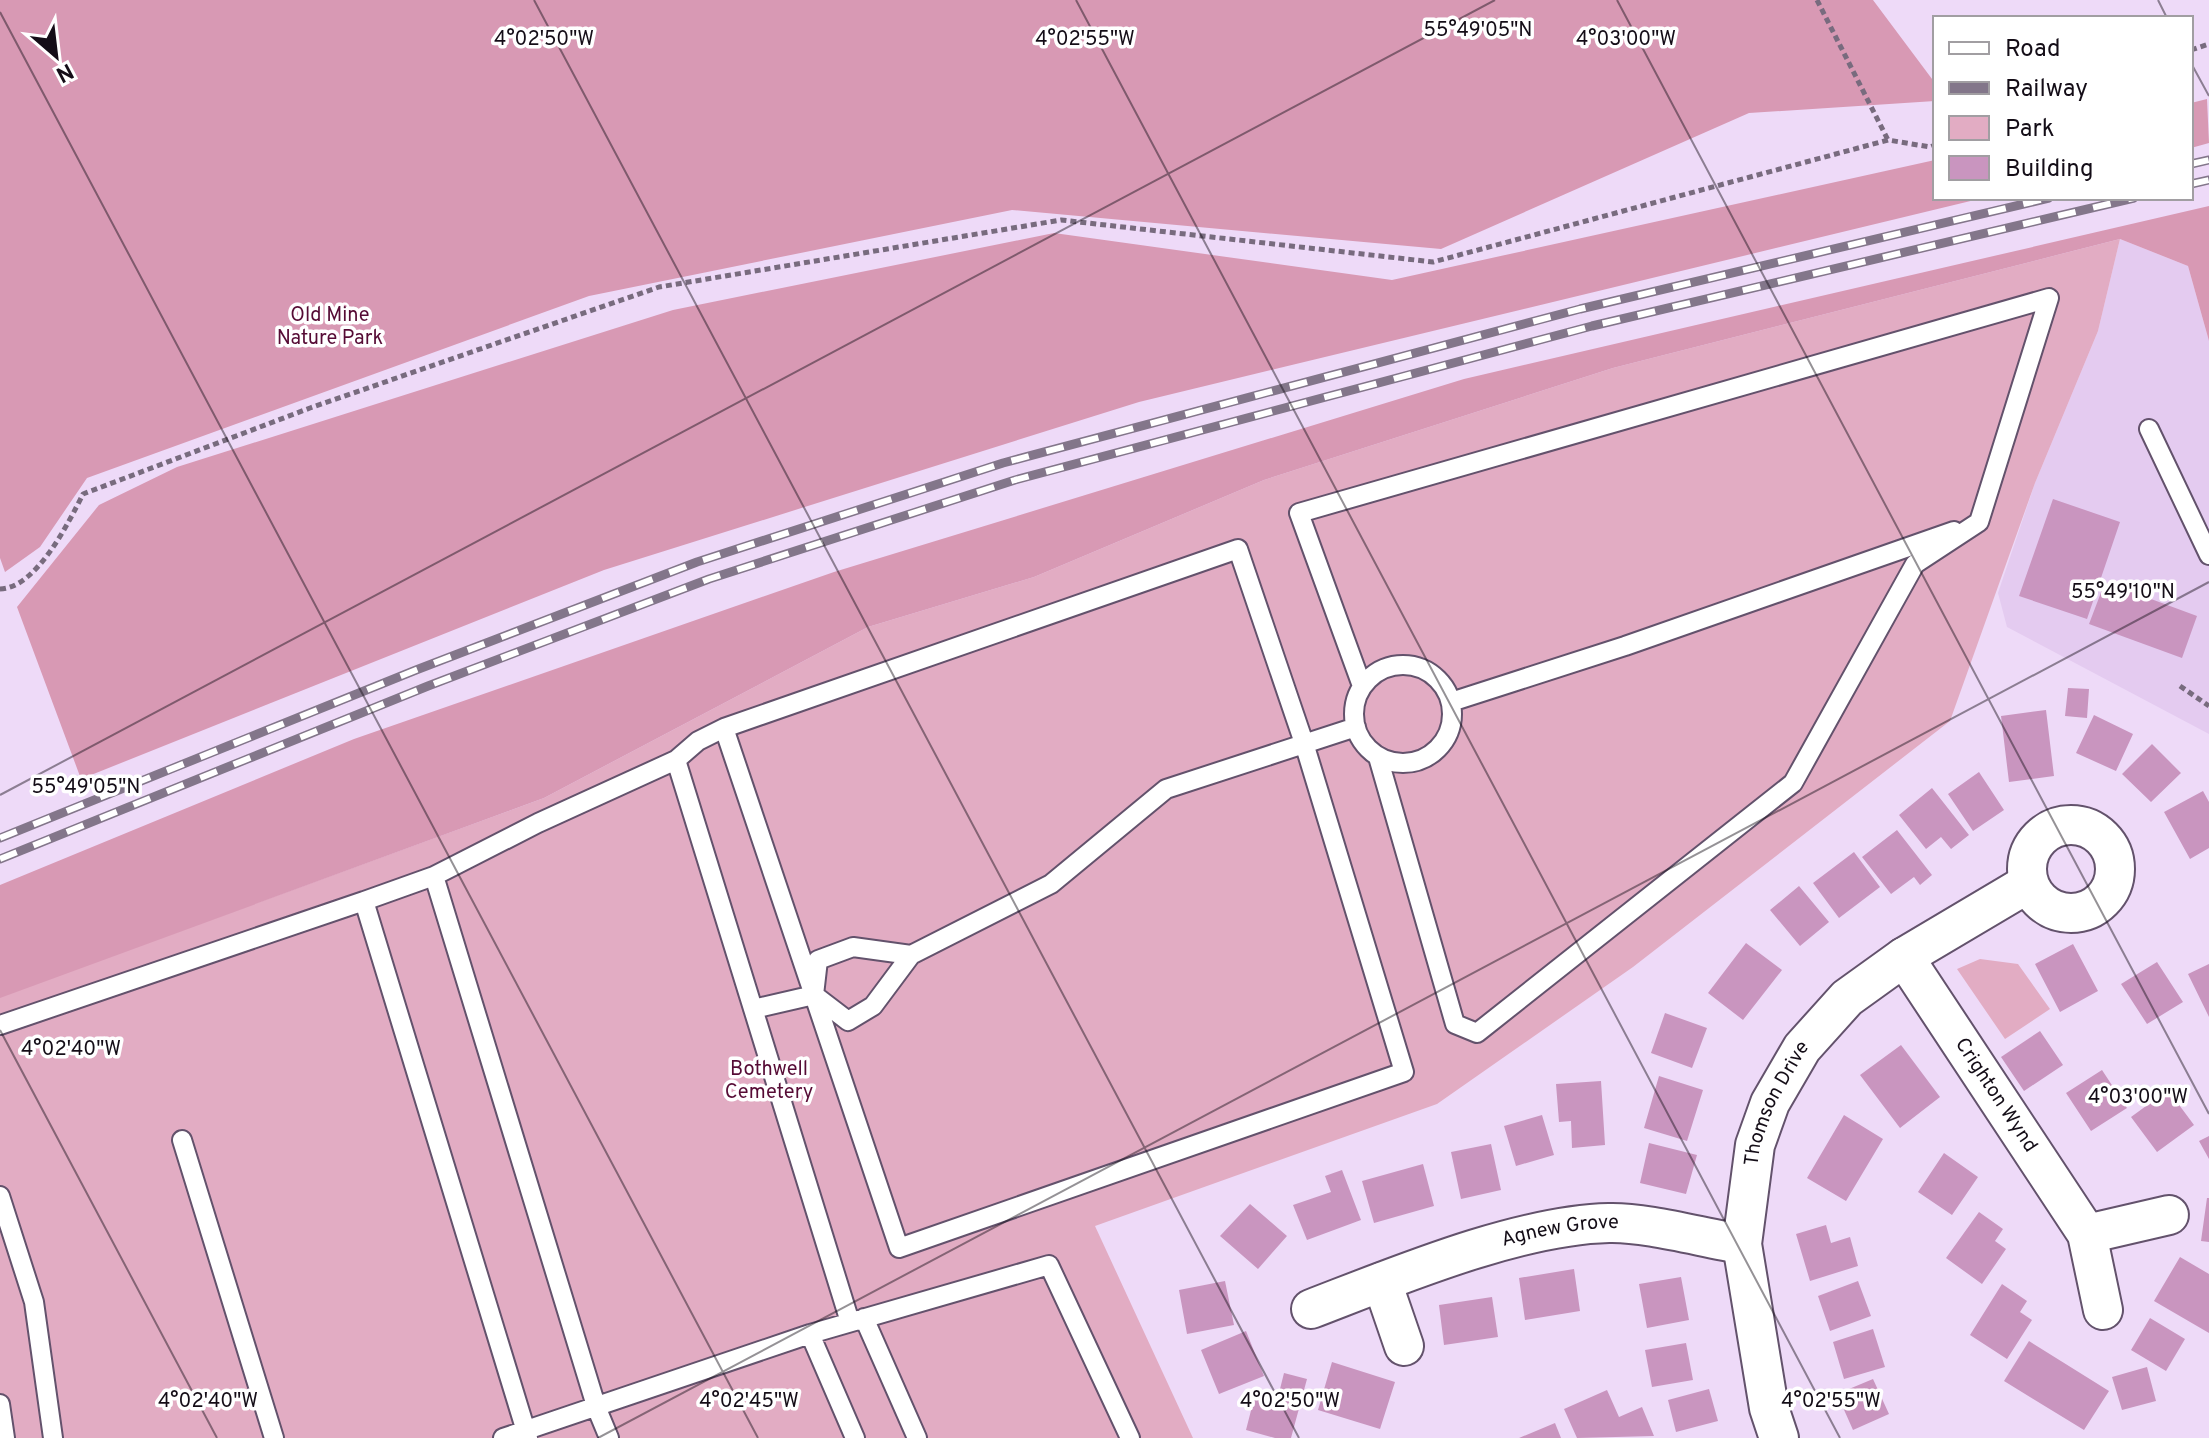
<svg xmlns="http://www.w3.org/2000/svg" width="2209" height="1438" font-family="Overpass,sans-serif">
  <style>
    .built { fill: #e4cbf0 }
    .green { fill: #e2acc3 }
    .forest { fill: #d899b4 }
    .building { fill: #c995bf }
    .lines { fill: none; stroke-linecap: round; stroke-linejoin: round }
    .service-casing { stroke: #63526c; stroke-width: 22 }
    .minor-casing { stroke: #63526c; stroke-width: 42 }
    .path { stroke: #786b7e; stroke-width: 5; stroke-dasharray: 6 4; stroke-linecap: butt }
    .service { stroke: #fff; stroke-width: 18 }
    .minor { stroke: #fff; stroke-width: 38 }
    .rail-casing { stroke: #83768a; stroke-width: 9 }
    .rail { stroke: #fff; stroke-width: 6; stroke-dasharray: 18; stroke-linecap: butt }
    .ticks { fill: none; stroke: #140d17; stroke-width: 2; stroke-opacity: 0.45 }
    .labels { text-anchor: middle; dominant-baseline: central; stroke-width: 7; stroke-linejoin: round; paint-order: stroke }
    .park-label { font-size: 20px; fill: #560b35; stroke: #fff }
    .street-label { font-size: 20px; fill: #140d17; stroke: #fff }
    .ticks-label { font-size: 20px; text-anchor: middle; fill: #140d17; stroke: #fff; stroke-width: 7; stroke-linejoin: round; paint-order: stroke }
  </style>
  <rect width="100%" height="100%" fill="#eedaf8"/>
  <path class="built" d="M2120,239L2188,266L2209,341V734L2007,627L1998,593L2035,483L2098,331Z"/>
  <path class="green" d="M2120,239L2098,331L2035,483L1950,721L1633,967L1437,1104L1095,1226L1193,1438H0V997L544,798L868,627L1034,577L1264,480L1613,368Z
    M1980,959L2018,964L2050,1009L2005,1039L1957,969Z"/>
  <path class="forest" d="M0,0H1873L1935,83V101L1749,113L1441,249L1012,210L589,296L87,478L40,547L5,572L0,558Z
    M2207,99L2209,143L2191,148V103Z
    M1935,160V198H1983L1139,402L604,570L81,779L17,607L99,505L177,467L673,310L1054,233L1392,280Z
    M2209,206V341L2188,266L2120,239L1613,368L1264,480L1034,577L868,627L544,798L0,998V885L354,739L834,572L1464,379Z"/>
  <path class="building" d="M2053,499L2120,522L2087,619L2019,596Z
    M2105,582L2197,616L2182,658L2089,624Z
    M2068,688L2089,689L2087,718L2065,716Z
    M2046,710L2054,776L2009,782L2001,716Z
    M2094,715L2133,734L2116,771L2076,753Z
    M2152,744L2181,773L2151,802L2122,774Z
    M1979,772L2004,810L1973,831L1948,794Z
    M1932,788L1969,835L1951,849L1941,837L1926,849L1899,815Z
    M2203,791L2209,802V848L2190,859L2164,812Z
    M1897,830L1932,875L1920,885L1914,877L1891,894L1862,857Z
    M1854,852L1880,887L1839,918L1813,883Z
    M1799,886L1829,922L1800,946L1770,910Z
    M1746,943L1782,970L1743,1020L1708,993Z
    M2073,944L2098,991L2060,1012L2035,964Z
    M2157,962L2183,1002L2147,1024L2121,984Z
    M2209,964V1017L2188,974Z
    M1665,1013L1707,1028L1692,1068L1651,1053Z
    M2040,1031L2063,1065L2024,1091L2001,1057Z
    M1901,1045L1940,1097L1900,1128L1860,1075Z
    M2102,1070L2127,1108L2091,1131L2066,1093Z
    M1659,1076L1703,1090L1687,1141L1644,1128Z
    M1601,1081L1605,1145L1572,1148L1571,1121L1559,1122L1556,1084Z
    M2168,1090L2194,1125L2157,1152L2131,1117Z
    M1542,1115L1554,1155L1516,1166L1504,1126Z
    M1844,1115L1883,1139L1846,1201L1807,1178Z
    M2209,1136V1159L2199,1141Z
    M1649,1143L1697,1155L1686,1194L1640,1183Z
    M1491,1144L1501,1190L1461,1199L1451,1152Z
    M1944,1153L1978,1177L1952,1215L1918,1192Z
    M1423,1164L1434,1206L1374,1223L1362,1181Z
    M1342,1170L1361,1220L1307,1240L1293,1205L1331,1192L1325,1176Z
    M2207,1198H2209V1242L2201,1241Z
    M1250,1204L1287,1236L1258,1269L1220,1236Z
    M1979,1212L2003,1229L1995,1241L2006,1249L1982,1284L1946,1258Z
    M1826,1225L1831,1243L1850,1237L1858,1266L1810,1281L1796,1234Z
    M2180,1257L2209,1274V1333L2154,1301Z
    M1574,1269L1580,1311L1525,1320L1519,1278Z
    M1681,1277L1689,1320L1647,1328L1639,1284Z
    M1225,1281L1234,1325L1187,1334L1179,1290Z
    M1858,1281L1871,1316L1830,1331L1818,1296Z
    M2002,1284L2027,1301L2020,1312L2032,1320L2007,1359L1970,1335Z
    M1492,1297L1498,1337L1444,1345L1439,1305Z
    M2150,1318L2185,1339L2166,1371L2131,1350Z
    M1873,1329L1885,1367L1844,1379L1833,1342Z
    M1246,1331L1264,1376L1219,1394L1201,1350Z
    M2029,1341L2109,1391L2084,1430L2004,1381Z
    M1686,1343L1693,1380L1652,1387L1645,1350Z
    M1332,1362L1395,1382L1380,1429L1318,1410Z
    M2147,1367L2156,1401L2122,1410L2112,1377Z
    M1284,1373L1307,1379L1291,1438H1275L1246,1430L1256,1391L1278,1397Z
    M1873,1379L1889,1414L1853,1430L1837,1394Z
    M1709,1389L1718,1421L1676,1432L1668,1400Z
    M1607,1390L1619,1417L1642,1407L1654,1436L1577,1438L1564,1409Z
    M1555,1423L1561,1438H1519Z"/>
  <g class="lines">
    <g class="service-casing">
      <path id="service" d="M2149,429L2209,555
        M1238,549L1304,743L1404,1072L899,1248L724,728Z
        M1354 714a49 49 0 1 1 98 0a49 49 0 1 1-98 0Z
        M1362,686L1299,513L2049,298L1979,522L1915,564L1793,783L1477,1033L1455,1024L1378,757
        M1451,702L1625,646L1954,531
        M676,760L698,741L724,728
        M434,876L538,823L676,760L850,1322
        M911,955L853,947L818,960L814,995L848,1021L873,1006L911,955L1051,884L1166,789L1356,727
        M753,1009L814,995
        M0,1025L364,901
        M182,1140L274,1438
        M0,1196L34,1302L53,1438
        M864,1318L917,1438
        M810,1334L1049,1265L1130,1438
        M0,1404L5,1438
        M503,1438L810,1334L855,1438
        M528,1438L364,901L434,876L597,1409L609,1438"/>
    </g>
    <g class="minor-casing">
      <g id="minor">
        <circle cx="2071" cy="869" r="44"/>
        <path id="s1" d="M1904,957L2087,1234L2103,1310"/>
        <path d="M2087,1234L2169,1215"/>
        <path d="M1382,1282L1404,1346"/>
        <path id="s2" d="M1311,1309C1397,1276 1518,1225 1609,1223C1647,1222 1703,1238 1742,1244"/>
        <path id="s3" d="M1779,1438L1769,1408L1742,1244L1755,1145L1770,1103L1802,1048L1847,998L1904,957L2027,884"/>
      </g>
    </g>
    <path class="path" d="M1817,0L1888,140
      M2191,50L2209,44
      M0,589C36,588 68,524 83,494L310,408L659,287L1061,220L1433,262L1888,140L1930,147L1935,145
      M2180,686L2209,706"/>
    <use href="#service" class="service"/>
    <use href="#minor" class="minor"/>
    <g class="rail-casing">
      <path id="rail" d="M2191,164L2209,160
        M2191,184L2209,180
        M0,838L416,670L697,562L1003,463L1580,309L2049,198
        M0,859L428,686L709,579L1015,480L1592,326L2134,198"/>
    </g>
    <use href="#rail" class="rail"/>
  </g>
  <path class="ticks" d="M534,0L1299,1438M1076,0L1840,1438M1617,0L2209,1114M2158,0L2167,18M0,12L758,1438M2191,63L2209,96M0,795L1495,0M0,1030L217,1438M598,1438L2209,582"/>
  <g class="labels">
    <g class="park-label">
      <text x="330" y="316">Old Mine<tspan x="330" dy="23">Nature Park</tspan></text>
      <text x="769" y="1070">Bothwell<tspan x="769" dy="23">Cemetery</tspan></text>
    </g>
    <g class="street-label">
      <text stroke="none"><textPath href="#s1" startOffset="166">Crighton Wynd</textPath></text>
      <text stroke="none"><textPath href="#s3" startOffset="344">Thomson Drive</textPath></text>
      <text stroke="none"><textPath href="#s2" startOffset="262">Agnew Grove</textPath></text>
    </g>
  </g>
  <g class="ticks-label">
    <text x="1478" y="36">55°49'05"N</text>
    <text x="544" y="45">4°02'50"W</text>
    <text x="1085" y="45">4°02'55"W</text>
    <text x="1626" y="45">4°03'00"W</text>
    <text x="2123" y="598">55°49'10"N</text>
    <text x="86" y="793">55°49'05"N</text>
    <text x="71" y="1055">4°02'40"W</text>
    <text x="2138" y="1103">4°03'00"W</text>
    <text x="208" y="1407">4°02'40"W</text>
    <text x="749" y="1407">4°02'45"W</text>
    <text x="1290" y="1407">4°02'50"W</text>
    <text x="1831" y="1407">4°02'55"W</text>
  </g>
  <rect x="1933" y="16" width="260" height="184" fill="#ffffff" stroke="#a19ea2" stroke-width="2"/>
  <rect x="1949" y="42" width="40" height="12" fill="#ffffff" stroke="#a19ea2" stroke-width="2"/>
  <text x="2005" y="56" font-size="24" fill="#140d17">Road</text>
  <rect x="1949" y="82" width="40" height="12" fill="#83768a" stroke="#a19ea2" stroke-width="2"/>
  <text x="2005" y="96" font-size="24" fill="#140d17">Railway</text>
  <rect x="1949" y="116" width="40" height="24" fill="#e2acc3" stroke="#a19ea2" stroke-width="2"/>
  <text x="2005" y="136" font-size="24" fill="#140d17">Park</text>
  <rect x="1949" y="156" width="40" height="24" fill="#c995bf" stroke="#a19ea2" stroke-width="2"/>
  <text x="2005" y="176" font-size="24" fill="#140d17">Building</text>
  <g transform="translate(56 56) rotate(152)" stroke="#ffffff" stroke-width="6" paint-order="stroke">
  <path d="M0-6L14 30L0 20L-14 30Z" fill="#140d17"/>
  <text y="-12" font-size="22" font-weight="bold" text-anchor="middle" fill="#140d17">N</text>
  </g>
</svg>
